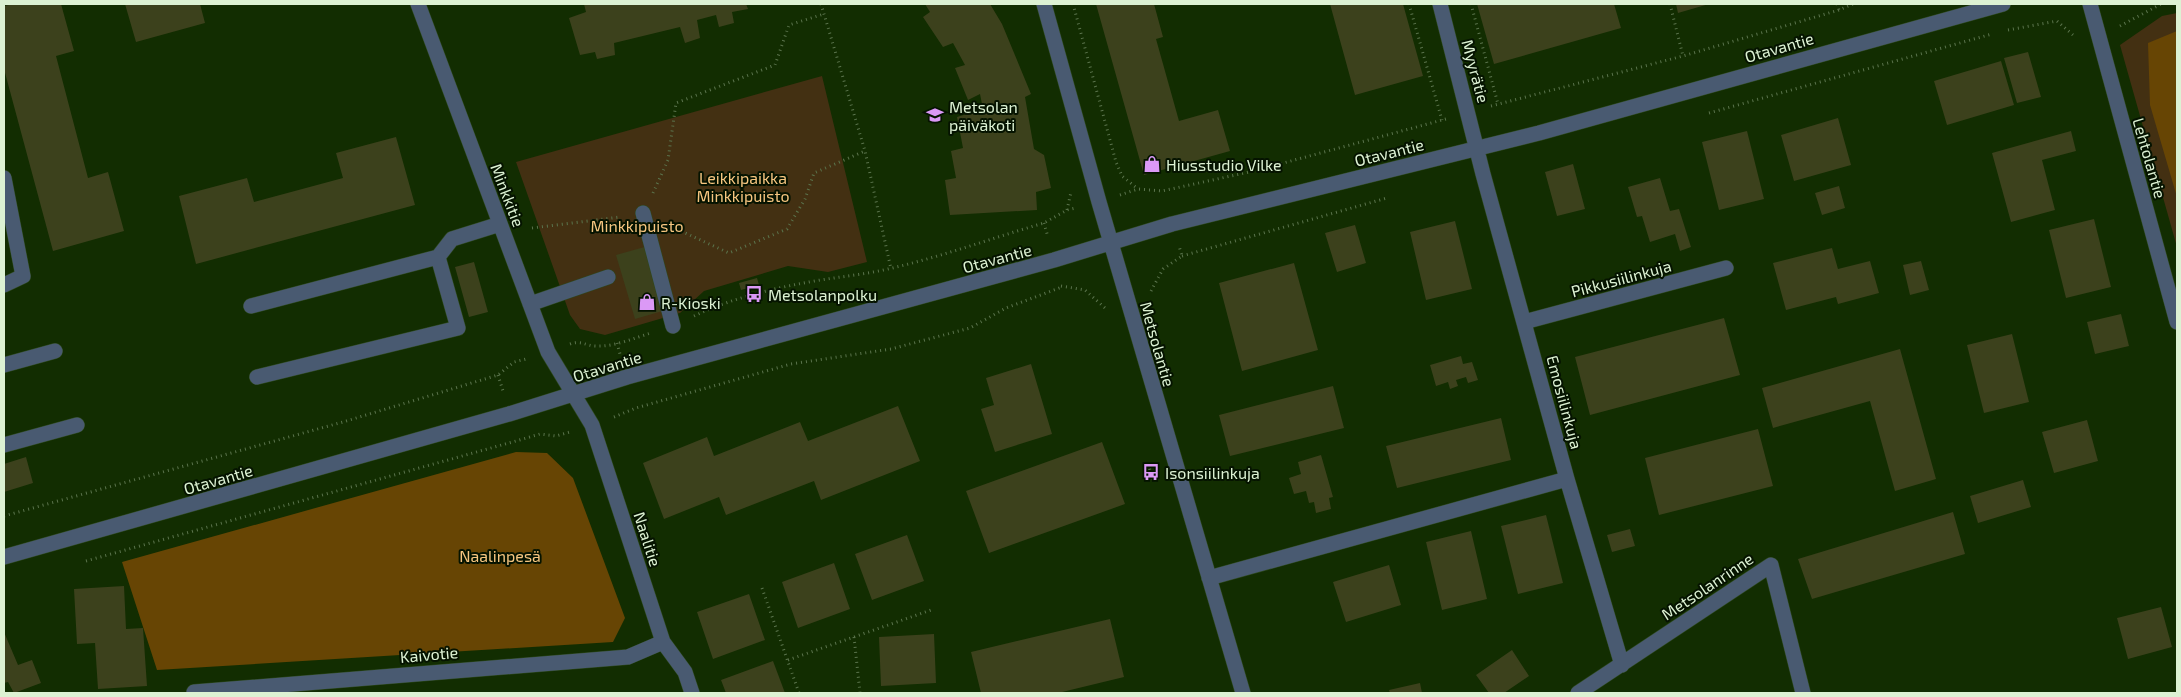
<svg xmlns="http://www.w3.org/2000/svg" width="2181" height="697" font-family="'Exo 2',sans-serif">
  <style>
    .green { fill: #433012 }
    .forest { fill: #674504 }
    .building { fill: #3c411c }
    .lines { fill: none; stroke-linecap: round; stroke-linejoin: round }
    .minor-casing { stroke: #2e491e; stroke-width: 16 }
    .path { stroke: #5b744d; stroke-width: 3; stroke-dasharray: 1 4; stroke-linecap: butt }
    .minor { stroke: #495a71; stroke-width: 15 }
    .labels { text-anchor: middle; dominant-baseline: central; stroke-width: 4; stroke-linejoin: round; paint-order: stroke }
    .street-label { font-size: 16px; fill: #ddf2d3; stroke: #051300 }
    .poi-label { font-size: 16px; fill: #ddf2d3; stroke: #051300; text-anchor: start }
    .park-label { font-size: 16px; fill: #f7c680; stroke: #051300 }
  </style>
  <rect width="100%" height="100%" fill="#122d01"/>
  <path class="green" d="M2177,13V247L2120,45L2162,16Z
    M822,76L867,262L828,272L788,266L704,291L680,313L605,335L580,329L570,315L516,162Z"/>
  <path class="forest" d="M2177,31V197L2150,105L2148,43Z
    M516,452L547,453L573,478L625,618L613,642L157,670L122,562Z"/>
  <path class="building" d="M14,4H61L74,51L56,56L88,178L108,172L124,231L53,251L4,69V6Z
    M125,4H200L205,23L136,42Z
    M584,4H746L748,9L732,12L734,23L719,27L716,15L697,20L700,38L685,43L680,27L614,43L615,55L597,59L595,52L580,55L569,18L586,12Z
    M925,4H990L1002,24L1031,94L1025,97L1034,149L1044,155L1051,188L1036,192L1037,210L950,215L945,180L956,178L951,151L963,148L957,117L983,109L980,94L968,100L955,68L965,65L953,43L943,47L923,17L930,12Z
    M1096,4H1154L1163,37L1156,39L1179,121L1218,110L1230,151L1144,175Z
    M1330,4H1403L1423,76L1355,95Z
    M1477,4H1614L1621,28L1494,64Z
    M1676,4H1709L1678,13Z
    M2028,52L2041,97L2017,103L2004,58Z
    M2001,61L2014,105L1947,125L1934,81Z
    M1838,118L1851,165L1794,181L1781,135Z
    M1747,131L1764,199L1719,210L1702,142Z
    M2071,131L2076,151L2042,160L2055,210L2011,222L1992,153Z
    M396,137L415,205L196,264L179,196L247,178L254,202L343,178L336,153Z
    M1573,164L1585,209L1557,216L1545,172Z
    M1660,178L1670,211L1679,209L1691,247L1680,251L1675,234L1650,242L1642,216L1637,217L1628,187Z
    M1839,186L1845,208L1822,215L1815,193Z
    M2094,219L2111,287L2066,298L2049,230Z
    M1455,221L1472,289L1426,300L1410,232Z
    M1355,225L1366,263L1337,272L1325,233Z
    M648,246L666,310L635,319L616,255Z
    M1832,248L1838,269L1870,261L1879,293L1838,304L1836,297L1786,310L1773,263Z
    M1921,261L1929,290L1910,295L1903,265Z
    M474,262L488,312L469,317L455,267Z
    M1294,263L1318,350L1242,371L1219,283Z
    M757,278L759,285L741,290L739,283Z
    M2121,314L2129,346L2095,354L2087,322Z
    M1724,318L1740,375L1590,415L1575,357Z
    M2012,334L2029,402L1984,413L1967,345Z
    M1900,349L1936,479L1895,491L1870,401L1773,428L1762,388Z
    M1461,356L1463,364L1472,362L1478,380L1468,383L1466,377L1456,380L1458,386L1450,389L1448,382L1436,386L1430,365Z
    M1031,364L1052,434L995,452L981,409L994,405L986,378Z
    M1333,386L1344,428L1230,456L1219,415Z
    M898,406L920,461L821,500L814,481L726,515L719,497L664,519L643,463L707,437L714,456L800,422L808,441Z
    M1501,418L1511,460L1397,488L1386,446Z
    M2087,420L2098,461L2054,473L2042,432Z
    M1758,429L1773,486L1659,515L1645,458Z
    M1102,442L1125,504L989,553L966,491Z
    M1321,455L1333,497L1329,498L1331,509L1316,513L1314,502L1309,503L1306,491L1294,494L1289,478L1301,474L1298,462Z
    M26,457L33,483L4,492V464Z
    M2023,480L2031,507L1978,523L1970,496Z
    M1953,512L1965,554L1812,599L1798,559Z
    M1546,515L1563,583L1518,594L1501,526Z
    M1630,529L1635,546L1612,552L1607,535Z
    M1471,531L1487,599L1442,610L1426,542Z
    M907,535L924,581L872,600L855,554Z
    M834,563L850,609L798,628L782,582Z
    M1389,565L1401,605L1346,622L1333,582Z
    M124,586L126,629L143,628L147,686L98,689L95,643L77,644L74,589Z
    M749,594L765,640L713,659L697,612Z
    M2161,607L2172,647L2128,659L2117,618Z
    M1110,619L1124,677L1058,693H981L971,652Z
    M4,632L18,665L32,660L41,683L14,693L8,682L4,683Z
    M934,634L936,683L881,686L879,637Z
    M1512,650L1529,676L1504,693H1489L1476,675Z
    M773,661L785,693H726L721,680Z
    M1420,683L1422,693H1390L1389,690Z"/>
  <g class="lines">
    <g class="minor-casing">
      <path id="minor" d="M418,4L548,352L592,425L663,642L685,672L692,693
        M1044,4L1099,202L1243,693
        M1440,4L1483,174L1567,479L1622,665
        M2090,4L2177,322
        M4,178L23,276L4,285
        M643,213L673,326
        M530,304L608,277
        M251,306L438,257L452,239L500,224
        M1524,322L1726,268
        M4,365L55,351
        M257,377L458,328L438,257
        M4,445L77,425
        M4,557L509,414L627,377L1054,260L1172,224L1539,133L2003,4
        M1209,578L1567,479
        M194,692L628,657L663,642
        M1578,693L1771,565L1803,693"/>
    </g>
    <path class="path" d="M821,4L865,151L891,269
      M1073,4L1116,162L1122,176L1138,189
      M1409,4L1442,120
      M1471,4L1498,104
      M1670,4L1683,56
      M1837,4L1839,10
      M2120,26L2161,4
      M2008,30L2057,21L2073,35
      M1491,106L1683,56L1839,10L1853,4
      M1709,113L1992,34
      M653,193L668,160L676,103L775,65L789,25L824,14
      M1120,195L1138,189L1162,191L1254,171L1446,119
      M1067,210L1071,192
      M1044,223L1048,237
      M672,227L729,253L787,229L805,199L814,173L865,151
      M532,228L620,217
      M1182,256L1387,198
      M1061,286L1085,290L1105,308
      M1151,291L1163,269L1182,256L1179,246
      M694,316C730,299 770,289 809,282C836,277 862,275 888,269C941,257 992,238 1044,223L1067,210L1076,208
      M617,343L620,354
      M570,344C581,340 586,346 596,346C614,347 634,338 651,333
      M498,375L503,391
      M614,417L636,408L791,364L891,349L970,328L1006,308L1062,287
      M1148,464L1153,479
      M4,516L343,422L498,375L514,362L526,359
      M86,561L516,441L540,434L556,436L570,432
      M762,588L799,693
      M854,637L860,693
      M788,660L934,609"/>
    <use href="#minor" class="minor"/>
  </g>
  <defs>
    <g id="school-bare" transform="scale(1.35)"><path d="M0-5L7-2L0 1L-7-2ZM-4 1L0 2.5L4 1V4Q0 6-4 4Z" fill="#db99f6" stroke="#051300" stroke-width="2.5" paint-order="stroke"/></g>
    <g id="shop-bare" transform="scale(1.35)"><path d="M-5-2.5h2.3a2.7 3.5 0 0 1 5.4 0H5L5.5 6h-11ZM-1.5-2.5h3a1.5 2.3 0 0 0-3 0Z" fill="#db99f6" stroke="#051300" stroke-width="2.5" paint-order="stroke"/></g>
    <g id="bus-bare" transform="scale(1.35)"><path d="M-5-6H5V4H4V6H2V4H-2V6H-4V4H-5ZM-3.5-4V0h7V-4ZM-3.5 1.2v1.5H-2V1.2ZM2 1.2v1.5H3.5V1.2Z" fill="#db99f6" stroke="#051300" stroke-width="2.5" paint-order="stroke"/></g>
  </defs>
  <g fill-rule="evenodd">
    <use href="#school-bare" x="935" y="115"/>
    <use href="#shop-bare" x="1152" y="164"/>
    <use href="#bus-bare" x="754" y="294"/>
    <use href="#shop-bare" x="647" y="302"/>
    <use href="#bus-bare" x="1151" y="472"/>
  </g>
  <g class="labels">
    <g class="street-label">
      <text transform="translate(1779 47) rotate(-16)">Otavantie</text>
      <text transform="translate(1476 71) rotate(75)">Myyrätie</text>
      <text transform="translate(1389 152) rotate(-14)">Otavantie</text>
      <text transform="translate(2150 158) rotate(74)">Lehtolantie</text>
      <text transform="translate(508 195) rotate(69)">Minkkitie</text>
      <text transform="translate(997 258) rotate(-15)">Otavantie</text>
      <text transform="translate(1621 278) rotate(-15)">Pikkusiilinkuja</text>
      <text transform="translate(1158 344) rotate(74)">Metsolantie</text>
      <text transform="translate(607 366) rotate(-17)">Otavantie</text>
      <text transform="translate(1565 402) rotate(75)">Emosiilinkuja</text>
      <text transform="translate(218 479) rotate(-16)">Otavantie</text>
      <text transform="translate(648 539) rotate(72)">Naalitie</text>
      <text transform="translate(1707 586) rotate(-34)">Metsolanrinne</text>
      <text transform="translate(429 654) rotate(-5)">Kaivotie</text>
    </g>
    <g class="poi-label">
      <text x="949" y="106">Metsolan<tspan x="949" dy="18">päiväkoti</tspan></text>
      <text x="1166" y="164">Hiusstudio Vilke</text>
      <text x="768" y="294">Metsolanpolku</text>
      <text x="661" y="302">R-Kioski</text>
      <text x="1165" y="472">Isonsiilinkuja</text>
    </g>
    <g class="park-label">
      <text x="743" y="177">Leikkipaikka<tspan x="743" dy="18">Minkkipuisto</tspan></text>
      <text x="637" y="225">Minkkipuisto</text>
      <text x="500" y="555">Naalinpesä</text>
    </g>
  </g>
  <rect width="2181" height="697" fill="none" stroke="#ddf2d3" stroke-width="10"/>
</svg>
